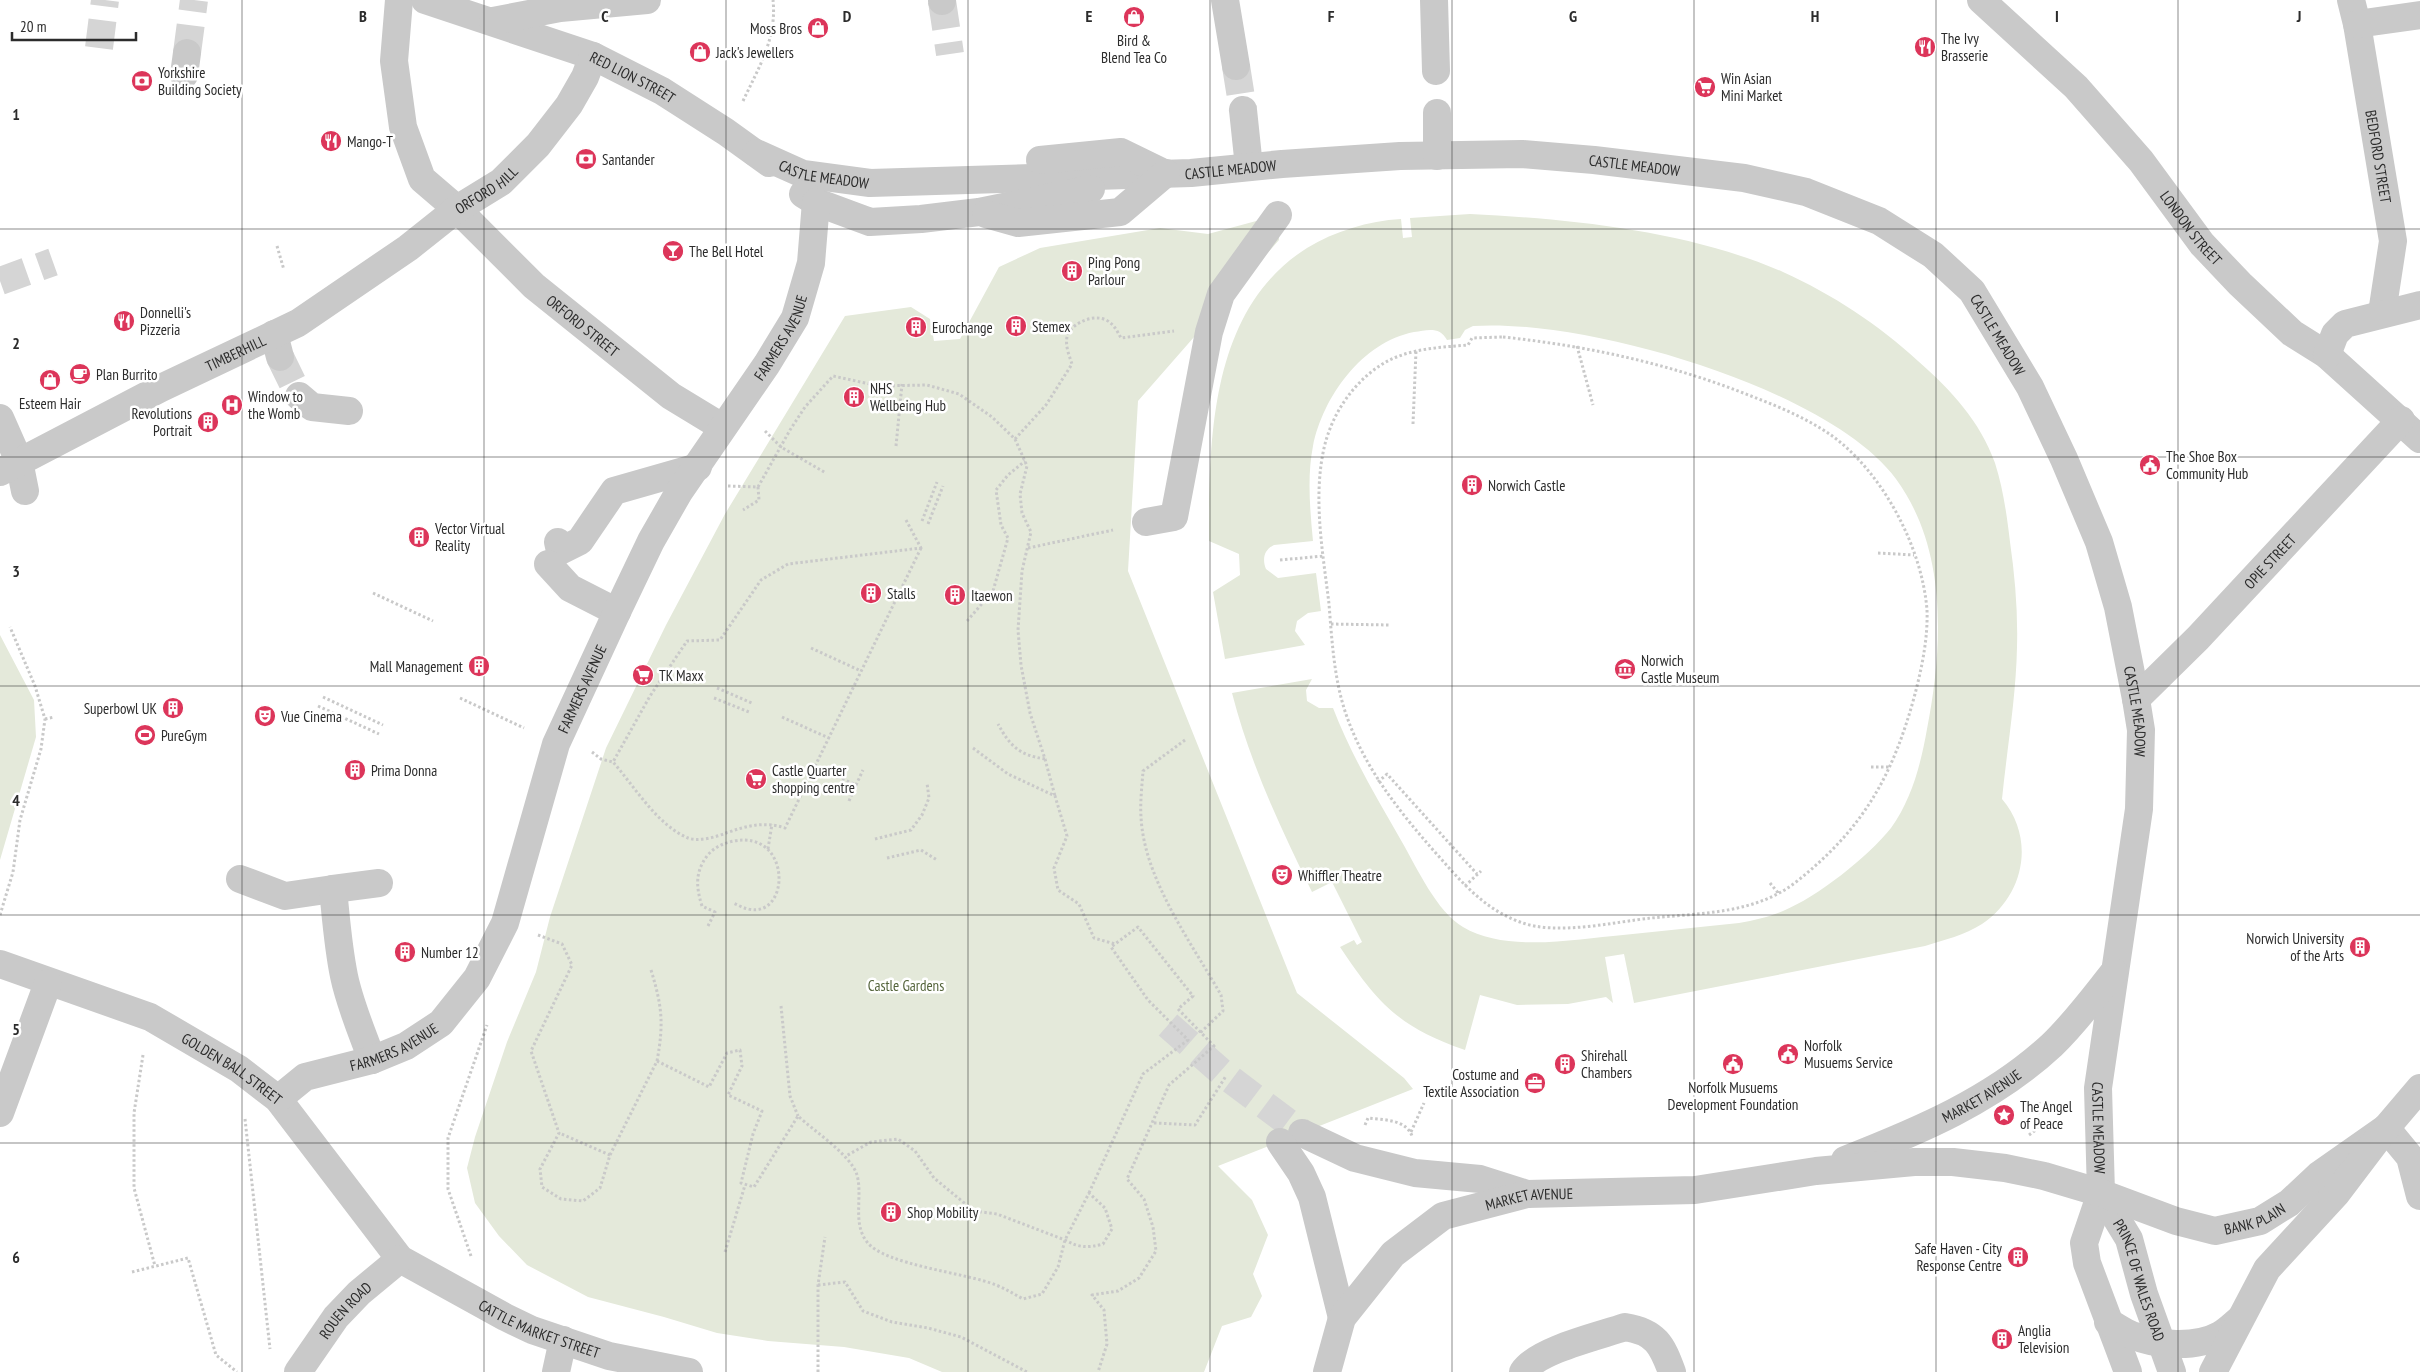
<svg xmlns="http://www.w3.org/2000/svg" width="2420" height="1372" font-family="'PT Sans Narrow',sans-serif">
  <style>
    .green { fill: #e4e9da }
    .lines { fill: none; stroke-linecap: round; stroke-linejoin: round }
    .minor-tunnel { stroke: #d5d5d5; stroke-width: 28; stroke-dasharray: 28 14; stroke-linecap: butt }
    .path { stroke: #c9c9c9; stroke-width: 3; stroke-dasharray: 2.5 2.5; stroke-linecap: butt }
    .minor { stroke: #c9c9c9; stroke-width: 28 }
    .grid { fill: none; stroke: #2c2c2c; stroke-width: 1; stroke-opacity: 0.55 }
    .labels { text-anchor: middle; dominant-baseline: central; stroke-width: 5; stroke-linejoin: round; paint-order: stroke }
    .poi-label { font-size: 15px; fill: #2c2c2c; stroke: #fff; text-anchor: start }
    .street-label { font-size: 15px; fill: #2c2c2c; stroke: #fff }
    .park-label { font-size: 15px; fill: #55653c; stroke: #fff }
    .grid-label { font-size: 16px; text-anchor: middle; font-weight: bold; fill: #2c2c2c; stroke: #fff; stroke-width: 5; stroke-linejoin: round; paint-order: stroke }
  </style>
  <rect width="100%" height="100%" fill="#fff"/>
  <path class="green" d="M1470,214C1571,219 1689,231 1783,272C1832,294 1879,325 1918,361C1951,390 1980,421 1995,463C2003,488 2007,516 2010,542C2015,577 2018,612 2017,647C2016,698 2007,749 2002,799C2036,839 2024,896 1982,924C1965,935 1944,940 1925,946L1634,1003L1624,954L1605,957L1613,1003L1606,997L1568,1004L1517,1005L1480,995L1465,1050C1399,1027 1378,1004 1340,947L1354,940L1357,945L1362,942L1332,882L1312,892C1280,827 1250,763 1232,693L1312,679L1306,690L1307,701L1319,708H1333C1351,755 1377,798 1402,842C1417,868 1437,912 1463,927C1506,953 1576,939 1623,935C1662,931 1700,927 1739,923C1755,920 1769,917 1783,911C1817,897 1868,857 1891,828C1912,799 1921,763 1927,729C1943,647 1948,550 1896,479C1829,388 1584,318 1473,326L1465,330L1460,338L1447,340C1440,326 1427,330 1414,332C1362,342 1323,397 1313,446C1307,476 1310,510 1313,541L1274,545C1264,550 1262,559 1266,569L1278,578L1316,573L1321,611L1308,613L1297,621L1295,631L1305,645L1225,659L1213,592L1240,575L1239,554L1209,541C1209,438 1210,309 1307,248C1335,231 1368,221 1401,219L1403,238L1412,237L1410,218Z
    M1278,215L1279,240L1138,401L1128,571L1297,993L1404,1078L1413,1089L1218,1166L1252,1200L1268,1235L1253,1274L1262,1296L1251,1317L1222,1326L1204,1372H942L909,1358L844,1347L768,1341L717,1333L664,1317L588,1297L527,1265L499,1236L475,1203L467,1168L475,1137L507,1042L536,972L550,917L606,748L666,625L725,514L845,316L911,307L930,319L934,341L960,339L999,267L1040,248L1160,228L1208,234Z
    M0,635L34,700L36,737L0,860Z"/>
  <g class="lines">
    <path class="minor-tunnel" d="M942,1L950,54
      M99,48L105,0
      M187,53L194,0
      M1236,66L1243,110
      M0,281L53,262
      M280,357L299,396
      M1168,1025L1226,1076L1302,1133"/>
    <path class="path" d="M743,101C759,67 777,38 773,0
      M277,246L284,270
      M1503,337C1588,346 1671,364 1751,396C1777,406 1804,417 1828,433C1881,469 1922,546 1927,610C1928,638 1922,667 1915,694C1893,776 1863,829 1796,882C1755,914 1701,913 1651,918C1614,922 1556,936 1520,922C1482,908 1460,880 1434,851C1398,810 1365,768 1347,717C1334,681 1332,641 1329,604C1323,553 1312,496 1325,444C1332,417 1348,391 1370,373C1398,349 1432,348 1468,345L1472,338Z
      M1577,346L1593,405
      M1413,424L1416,351
      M765,431L781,447L826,473
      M1015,439L1046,405L1072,364C1069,355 1064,343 1068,334C1074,322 1094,314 1106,320C1114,324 1117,331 1121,338L1174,331
      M896,446L902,384
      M728,486L758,487L759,500L743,510
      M758,487L790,430L805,407L833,376L879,386L927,385L959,394L992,417L1015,439L1027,466L1020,494L1022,513L1031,532L1022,571L1018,630L1021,665L1030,713L1045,759C1019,755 1010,746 998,724
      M906,520L921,548
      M922,521L937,482
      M928,524L943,486
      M921,548L785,828C764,821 746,826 726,833C716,837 698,842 688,838C657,825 635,787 613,762L650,696L687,641L720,640L761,580L788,564Z
      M1028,548L1113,530
      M1878,553L1914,555
      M1280,560L1324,556
      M373,593L433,621
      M967,621L993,591L1008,538L1001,525L996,490L1008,475L1025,461
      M1331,624L1390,625
      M811,648L861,671
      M717,688L752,703
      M323,697L383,725
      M460,698L524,728
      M714,698L749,712
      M318,706L379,734
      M782,717L831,739
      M45,719L54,717
      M1185,740L1143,771C1142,786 1140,802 1141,817C1144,879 1191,942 1221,995L1223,1011L1200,1033
      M973,748L1008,774L1055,796L1067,836L1054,868L1058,890L1079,904L1094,938L1115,944
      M592,752L601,759L613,762
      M1045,759L1055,796
      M1871,767H1889
      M833,775L856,785L863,770
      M1378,782L1387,774L1477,874
      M849,801L856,785
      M875,839L911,830L922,815L929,798L927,783
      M768,849L772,824
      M887,858L921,850L937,860
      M1770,883L1779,894
      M1465,886L1481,871
      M0,915L13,872L20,820L41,749L45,719L35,686L10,627
      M708,926L715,912L702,906C696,887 695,872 707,856C714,847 724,843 734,841C792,830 791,919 748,909C743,908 738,905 733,903
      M538,935L562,944L572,965L531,1051L559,1133L540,1169L542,1187L561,1199L583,1201L600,1188L610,1155L559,1133
      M651,970C662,1006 664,1023 657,1061
      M781,1006L790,1096L798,1116
      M143,1055L134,1113V1188L155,1266
      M245,1119L270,1349
      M1154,1123L1195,1125L1226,1076
      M1365,1125L1368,1118C1383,1120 1406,1119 1412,1136
      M1411,1132L1424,1103
      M2029,1135L2037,1129L2039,1102
      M610,1155L657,1061L709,1087L727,1053L740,1050L742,1066L728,1095L762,1111L753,1134L741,1183L754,1187L798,1116C815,1132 851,1155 857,1175C863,1196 852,1223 867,1242C884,1265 967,1273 996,1285C1006,1289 1014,1294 1023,1299L1042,1294L1058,1267L1065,1240L1089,1193L1105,1208L1112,1229L1103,1244C1088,1248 1079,1248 1065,1240L997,1214L974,1211L934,1178L915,1151L898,1139L871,1142L846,1156
      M1089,1193L1143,1074L1188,1040L1148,1000L1111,947L1138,927L1193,996L1178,1009L1214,1046L1169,1085L1127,1179L1144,1199L1153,1227L1156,1251L1139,1278L1118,1291L1092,1295L1104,1310L1107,1344L1098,1372
      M725,1252L745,1185
      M471,1256L448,1189V1138L487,1025
      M132,1272L188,1258L216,1355L237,1372
      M818,1285L845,1282L863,1311L892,1322L928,1328L961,1337L1027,1372
      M818,1372V1285L825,1237"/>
    <g class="minor">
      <path id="s1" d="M399,0L394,61L403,127L422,179L457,209L534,286L671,396L722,427"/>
      <path id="s2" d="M425,0L593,56L662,91L726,132L769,163"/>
      <path d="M1225,0L1236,66"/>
      <path d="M1434,0L1436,71"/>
      <path id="s3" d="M1981,0L2076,87L2141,161L2202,244L2240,284L2292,333L2327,355L2420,439"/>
      <path id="s4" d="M2351,0L2357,24L2393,241L2382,313"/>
      <path d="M942,1V0"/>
      <path d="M493,21L560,8L647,0"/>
      <path d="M2357,24L2420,15"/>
      <path d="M184,75L187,53"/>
      <path d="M1243,110L1249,167"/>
      <path id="s5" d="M756,153L803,174L870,183L1191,173L1282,164L1400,156L1522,154L1594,160L1744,178L1806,192L1879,221L1933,255L1972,291L2030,387L2064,459L2099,542L2118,607L2136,699L2141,730L2139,809L2098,1088L2101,1193L2084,1243L2087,1263L2128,1372"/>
      <path d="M1437,156V113"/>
      <path d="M1040,160L1121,152L1160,171"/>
      <path d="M803,194L816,202L870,222L921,219L979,212L1091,189"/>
      <path d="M986,214L1018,223L1120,212L1166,173"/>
      <path d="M274,334L280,357"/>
      <path d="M2327,355L2335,334L2345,324L2420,305"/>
      <path d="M299,396L312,407L349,411"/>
      <path d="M0,418L19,461L25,491"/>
      <path id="s6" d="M0,472L161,388L298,323L408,248L457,209L501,182L538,145L569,105L585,77L593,56"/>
      <path d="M1146,522L1174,517L1209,332L1221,294L1278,215"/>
      <path d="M558,542L560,551L580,541L614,491L698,467"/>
      <path d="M548,564L570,588L617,612"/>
      <path id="s7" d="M2136,699L2198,638L2401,420"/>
      <path d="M240,879L285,896L333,889"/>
      <path id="s8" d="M0,964L150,1017L239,1069L278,1099L400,1259L505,1317L532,1330L609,1356L689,1372"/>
      <path d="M372,1060C362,1032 350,1005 344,976C338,947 336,918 333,889L379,883"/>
      <path id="s9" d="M278,1099L305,1077L372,1060L406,1046L441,1023L477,978L505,923L556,744L617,612L651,541L679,492L767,364L795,318L811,263L816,202"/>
      <path d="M0,1113L48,983"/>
      <path d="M2386,1128L2410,1157L2420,1196"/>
      <path d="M1302,1133L1355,1158L1415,1173L1480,1179L1527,1194"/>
      <path d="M1280,1142L1301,1173L1312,1197L1342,1318"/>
      <path id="s10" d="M1845,1160C1919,1131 1993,1100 2052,1045C2075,1023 2094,997 2114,972"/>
      <path id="s11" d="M2101,1193L2129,1239L2144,1294L2172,1372"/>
      <path d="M2108,1322C2116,1326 2124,1332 2132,1335C2156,1346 2197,1348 2220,1335C2227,1331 2233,1325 2239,1320"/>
      <path id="s12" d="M298,1372L336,1317L359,1293L400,1259"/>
      <path d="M556,1372L563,1340"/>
      <path id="s13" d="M1327,1372L1342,1318L1393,1254L1443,1216L1527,1194L1695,1190L1816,1171L1914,1162H1953L2005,1168L2044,1176L2101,1193L2176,1221L2215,1231L2260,1221L2289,1203L2319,1175L2386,1128"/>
      <path d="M1523,1372C1537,1350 1599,1336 1625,1327C1656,1332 1662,1345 1672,1372"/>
      <path d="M2213,1372L2267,1269L2336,1194L2386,1128L2420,1088"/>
    </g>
  </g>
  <path class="grid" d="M242,0V1372M484,0V1372M726,0V1372M968,0V1372M1210,0V1372M1452,0V1372M1694,0V1372M1936,0V1372M2178,0V1372M0,229H2420M0,457H2420M0,686H2420M0,915H2420M0,1143H2420"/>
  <defs>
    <g id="shop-disc" transform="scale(1.125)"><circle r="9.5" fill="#dc355a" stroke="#fff"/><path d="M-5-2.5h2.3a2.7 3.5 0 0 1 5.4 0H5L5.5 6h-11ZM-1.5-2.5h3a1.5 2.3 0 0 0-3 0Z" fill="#fff"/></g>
    <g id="restaurant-disc" transform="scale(1.125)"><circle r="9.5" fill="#dc355a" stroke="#fff"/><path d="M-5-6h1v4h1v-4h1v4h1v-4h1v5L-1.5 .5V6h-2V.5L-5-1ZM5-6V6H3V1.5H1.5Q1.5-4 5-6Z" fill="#fff"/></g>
    <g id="bank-disc" transform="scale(1.125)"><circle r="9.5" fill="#dc355a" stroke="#fff"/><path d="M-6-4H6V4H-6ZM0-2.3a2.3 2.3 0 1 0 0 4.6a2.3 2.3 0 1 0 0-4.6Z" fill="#fff"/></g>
    <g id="supermarket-disc" transform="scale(1.125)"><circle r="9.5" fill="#dc355a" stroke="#fff"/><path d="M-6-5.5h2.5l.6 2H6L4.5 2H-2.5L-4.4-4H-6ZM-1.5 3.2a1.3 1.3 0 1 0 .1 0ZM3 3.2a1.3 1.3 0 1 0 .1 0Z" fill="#fff"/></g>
    <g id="bar-disc" transform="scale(1.125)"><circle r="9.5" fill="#dc355a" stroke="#fff"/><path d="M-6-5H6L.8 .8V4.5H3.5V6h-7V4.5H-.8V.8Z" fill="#fff"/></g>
    <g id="building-disc" transform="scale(1.125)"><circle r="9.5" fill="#dc355a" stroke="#fff"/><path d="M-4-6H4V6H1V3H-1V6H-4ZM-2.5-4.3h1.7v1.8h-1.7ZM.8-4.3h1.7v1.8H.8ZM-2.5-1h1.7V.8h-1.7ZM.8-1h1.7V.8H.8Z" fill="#fff"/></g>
    <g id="cafe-disc" transform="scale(1.125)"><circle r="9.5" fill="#dc355a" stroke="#fff"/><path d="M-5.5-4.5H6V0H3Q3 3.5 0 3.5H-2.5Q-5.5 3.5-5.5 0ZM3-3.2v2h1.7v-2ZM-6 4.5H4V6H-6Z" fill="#fff"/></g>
    <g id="hospital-disc" transform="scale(1.125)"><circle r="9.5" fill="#dc355a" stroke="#fff"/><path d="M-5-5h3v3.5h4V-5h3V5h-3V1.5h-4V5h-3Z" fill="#fff"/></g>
    <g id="civic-disc" transform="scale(1.125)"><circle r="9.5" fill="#dc355a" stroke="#fff"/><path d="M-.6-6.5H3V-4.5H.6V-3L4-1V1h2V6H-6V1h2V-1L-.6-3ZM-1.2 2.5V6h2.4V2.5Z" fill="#fff"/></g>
    <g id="museum-disc" transform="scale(1.125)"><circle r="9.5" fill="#dc355a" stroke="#fff"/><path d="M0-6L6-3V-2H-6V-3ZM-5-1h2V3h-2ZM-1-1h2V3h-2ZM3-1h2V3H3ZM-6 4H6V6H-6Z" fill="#fff"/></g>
    <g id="theatre-disc" transform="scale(1.125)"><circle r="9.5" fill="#dc355a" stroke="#fff"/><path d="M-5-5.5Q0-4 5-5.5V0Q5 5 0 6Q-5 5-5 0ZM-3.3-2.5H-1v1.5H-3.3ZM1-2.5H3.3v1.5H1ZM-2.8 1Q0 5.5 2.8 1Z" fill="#fff"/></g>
    <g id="stadium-disc" transform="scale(1.125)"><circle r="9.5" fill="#dc355a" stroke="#fff"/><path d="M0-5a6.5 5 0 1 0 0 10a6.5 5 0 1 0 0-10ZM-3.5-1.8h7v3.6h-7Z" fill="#fff"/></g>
    <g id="office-disc" transform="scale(1.125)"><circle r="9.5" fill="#dc355a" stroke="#fff"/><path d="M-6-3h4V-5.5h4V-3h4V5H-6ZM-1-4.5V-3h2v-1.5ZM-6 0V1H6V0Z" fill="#fff"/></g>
    <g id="sight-disc" transform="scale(1.125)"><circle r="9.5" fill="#dc355a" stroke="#fff"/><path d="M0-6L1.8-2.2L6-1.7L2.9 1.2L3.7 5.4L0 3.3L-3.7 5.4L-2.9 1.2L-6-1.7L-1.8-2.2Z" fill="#fff"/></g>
  </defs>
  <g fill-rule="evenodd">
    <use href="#shop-disc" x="1134" y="17"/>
    <use href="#shop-disc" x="818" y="28"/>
    <use href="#restaurant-disc" x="1925" y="47"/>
    <use href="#shop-disc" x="700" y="52"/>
    <use href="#bank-disc" x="142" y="81"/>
    <use href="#supermarket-disc" x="1705" y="87"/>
    <use href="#restaurant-disc" x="331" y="141"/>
    <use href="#bank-disc" x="586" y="159"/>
    <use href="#bar-disc" x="673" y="251"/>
    <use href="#building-disc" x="1072" y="271"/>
    <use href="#restaurant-disc" x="124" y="321"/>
    <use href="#building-disc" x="1016" y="326"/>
    <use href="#building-disc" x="916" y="327"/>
    <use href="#cafe-disc" x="80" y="374"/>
    <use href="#shop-disc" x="50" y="380"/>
    <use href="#building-disc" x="854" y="397"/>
    <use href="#hospital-disc" x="232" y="405"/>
    <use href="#building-disc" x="208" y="422"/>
    <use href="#civic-disc" x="2150" y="465"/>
    <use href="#building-disc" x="1472" y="485"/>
    <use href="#building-disc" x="419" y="537"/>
    <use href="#building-disc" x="871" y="593"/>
    <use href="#building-disc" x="955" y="595"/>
    <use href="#building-disc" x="479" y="666"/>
    <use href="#museum-disc" x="1625" y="669"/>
    <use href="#supermarket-disc" x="643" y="675"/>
    <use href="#building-disc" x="173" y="708"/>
    <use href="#theatre-disc" x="265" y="716"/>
    <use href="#stadium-disc" x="145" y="735"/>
    <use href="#building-disc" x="355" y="770"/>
    <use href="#supermarket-disc" x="756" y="779"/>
    <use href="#theatre-disc" x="1282" y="875"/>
    <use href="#building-disc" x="2360" y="947"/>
    <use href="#building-disc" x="405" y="952"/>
    <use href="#civic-disc" x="1788" y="1054"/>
    <use href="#building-disc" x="1565" y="1064"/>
    <use href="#civic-disc" x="1733" y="1064"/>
    <use href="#office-disc" x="1535" y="1083"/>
    <use href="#sight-disc" x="2004" y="1115"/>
    <use href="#building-disc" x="891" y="1212"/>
    <use href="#building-disc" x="2018" y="1257"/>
    <use href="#building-disc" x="2002" y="1339"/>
  </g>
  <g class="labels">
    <g class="poi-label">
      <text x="802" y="28" text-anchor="end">Moss Bros</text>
      <text x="1941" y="38">The Ivy<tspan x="1941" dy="17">Brasserie</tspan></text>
      <text x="1134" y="40" text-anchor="middle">Bird &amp;<tspan x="1134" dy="17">Blend Tea Co</tspan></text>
      <text x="716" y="52">Jack's Jewellers</text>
      <text x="158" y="72">Yorkshire<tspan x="158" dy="17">Building Society</tspan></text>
      <text x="1721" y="78">Win Asian<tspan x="1721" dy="17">Mini Market</tspan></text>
      <text x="347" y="141">Mango-T</text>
      <text x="602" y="159">Santander</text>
      <text x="689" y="251">The Bell Hotel</text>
      <text x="1088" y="262">Ping Pong<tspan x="1088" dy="17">Parlour</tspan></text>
      <text x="140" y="312">Donnelli's<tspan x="140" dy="17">Pizzeria</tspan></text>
      <text x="1032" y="326">Stemex</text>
      <text x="932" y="327">Eurochange</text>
      <text x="96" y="374">Plan Burrito</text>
      <text x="870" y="388">NHS<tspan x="870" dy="17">Wellbeing Hub</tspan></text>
      <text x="248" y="396">Window to<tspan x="248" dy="17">the Womb</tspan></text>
      <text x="50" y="403" text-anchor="middle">Esteem Hair</text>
      <text x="192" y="413" text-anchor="end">Revolutions<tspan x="192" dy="17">Portrait</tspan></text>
      <text x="2166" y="456">The Shoe Box<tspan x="2166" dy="17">Community Hub</tspan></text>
      <text x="1488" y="485">Norwich Castle</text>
      <text x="435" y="528">Vector Virtual<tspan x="435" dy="17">Reality</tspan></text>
      <text x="887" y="593">Stalls</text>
      <text x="971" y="595">Itaewon</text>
      <text x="1641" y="660">Norwich<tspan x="1641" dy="17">Castle Museum</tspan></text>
      <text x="463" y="666" text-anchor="end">Mall Management</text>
      <text x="659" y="675">TK Maxx</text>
      <text x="157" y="708" text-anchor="end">Superbowl UK</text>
      <text x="281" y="716">Vue Cinema</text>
      <text x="161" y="735">PureGym</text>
      <text x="371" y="770">Prima Donna</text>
      <text x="772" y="770">Castle Quarter<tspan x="772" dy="17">shopping centre</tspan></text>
      <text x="1298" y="875">Whiffler Theatre</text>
      <text x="2344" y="938" text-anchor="end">Norwich University<tspan x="2344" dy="17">of the Arts</tspan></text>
      <text x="421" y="952">Number 12</text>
      <text x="1804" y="1045">Norfolk<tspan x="1804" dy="17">Musuems Service</tspan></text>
      <text x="1581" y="1055">Shirehall<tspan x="1581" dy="17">Chambers</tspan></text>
      <text x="1519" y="1074" text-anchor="end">Costume and<tspan x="1519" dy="17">Textile Association</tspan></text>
      <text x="1733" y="1087" text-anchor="middle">Norfolk Musuems<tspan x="1733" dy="17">Development Foundation</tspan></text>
      <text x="2020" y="1106">The Angel<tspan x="2020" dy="17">of Peace</tspan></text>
      <text x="907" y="1212">Shop Mobility</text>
      <text x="2002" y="1248" text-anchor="end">Safe Haven - City<tspan x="2002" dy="17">Response Centre</tspan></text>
      <text x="2018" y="1330">Anglia<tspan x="2018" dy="17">Television</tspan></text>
    </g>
    <g class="street-label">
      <text stroke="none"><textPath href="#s2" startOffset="222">RED LION STREET</textPath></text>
      <text stroke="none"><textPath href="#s4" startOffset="159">BEDFORD STREET</textPath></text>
      <text stroke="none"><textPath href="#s5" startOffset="885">CASTLE MEADOW</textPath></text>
      <text stroke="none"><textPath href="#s5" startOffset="480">CASTLE MEADOW</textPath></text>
      <text stroke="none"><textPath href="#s5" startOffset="72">CASTLE MEADOW</textPath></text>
      <text stroke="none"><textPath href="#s6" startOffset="564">ORFORD HILL</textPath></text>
      <text stroke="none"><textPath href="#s3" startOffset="311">LONDON STREET</textPath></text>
      <text stroke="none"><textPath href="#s1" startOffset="401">ORFORD STREET</textPath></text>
      <text stroke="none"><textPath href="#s5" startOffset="1305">CASTLE MEADOW</textPath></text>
      <text stroke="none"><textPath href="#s9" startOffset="954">FARMERS AVENUE</textPath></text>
      <text stroke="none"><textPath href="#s6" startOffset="264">TIMBERHILL</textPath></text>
      <text stroke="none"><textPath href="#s7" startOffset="192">OPIE STREET</textPath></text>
      <text stroke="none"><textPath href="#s9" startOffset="549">FARMERS AVENUE</textPath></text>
      <text stroke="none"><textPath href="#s5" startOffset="1710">CASTLE MEADOW</textPath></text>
      <text stroke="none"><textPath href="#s9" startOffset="129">FARMERS AVENUE</textPath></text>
      <text stroke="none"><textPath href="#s8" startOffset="256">GOLDEN BALL STREET</textPath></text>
      <text stroke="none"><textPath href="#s10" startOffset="151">MARKET AVENUE</textPath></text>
      <text stroke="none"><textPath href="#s5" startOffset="2130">CASTLE MEADOW</textPath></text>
      <text stroke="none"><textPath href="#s13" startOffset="289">MARKET AVENUE</textPath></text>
      <text stroke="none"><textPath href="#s13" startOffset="1029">BANK PLAIN</textPath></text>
      <text stroke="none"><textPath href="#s11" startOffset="96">PRINCE OF WALES ROAD</textPath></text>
      <text stroke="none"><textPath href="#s12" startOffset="78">ROUEN ROAD</textPath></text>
      <text stroke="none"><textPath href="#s8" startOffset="669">CATTLE MARKET STREET</textPath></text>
    </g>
    <g class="park-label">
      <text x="906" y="985">Castle Gardens</text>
    </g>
  </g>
  <g class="grid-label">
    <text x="363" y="22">B</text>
    <text x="605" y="22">C</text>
    <text x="847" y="22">D</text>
    <text x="1089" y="22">E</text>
    <text x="1331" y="22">F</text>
    <text x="1573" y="22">G</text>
    <text x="1815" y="22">H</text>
    <text x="2057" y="22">I</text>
    <text x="2299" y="22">J</text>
    <text x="16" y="120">1</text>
    <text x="16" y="349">2</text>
    <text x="16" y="577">3</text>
    <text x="16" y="806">4</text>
    <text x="16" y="1035">5</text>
    <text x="16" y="1263">6</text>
  </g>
  <path d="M12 32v8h124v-8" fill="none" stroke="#2c2c2c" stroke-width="2.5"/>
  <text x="20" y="32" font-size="15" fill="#2c2c2c" stroke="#ffffff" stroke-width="4" paint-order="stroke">20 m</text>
</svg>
